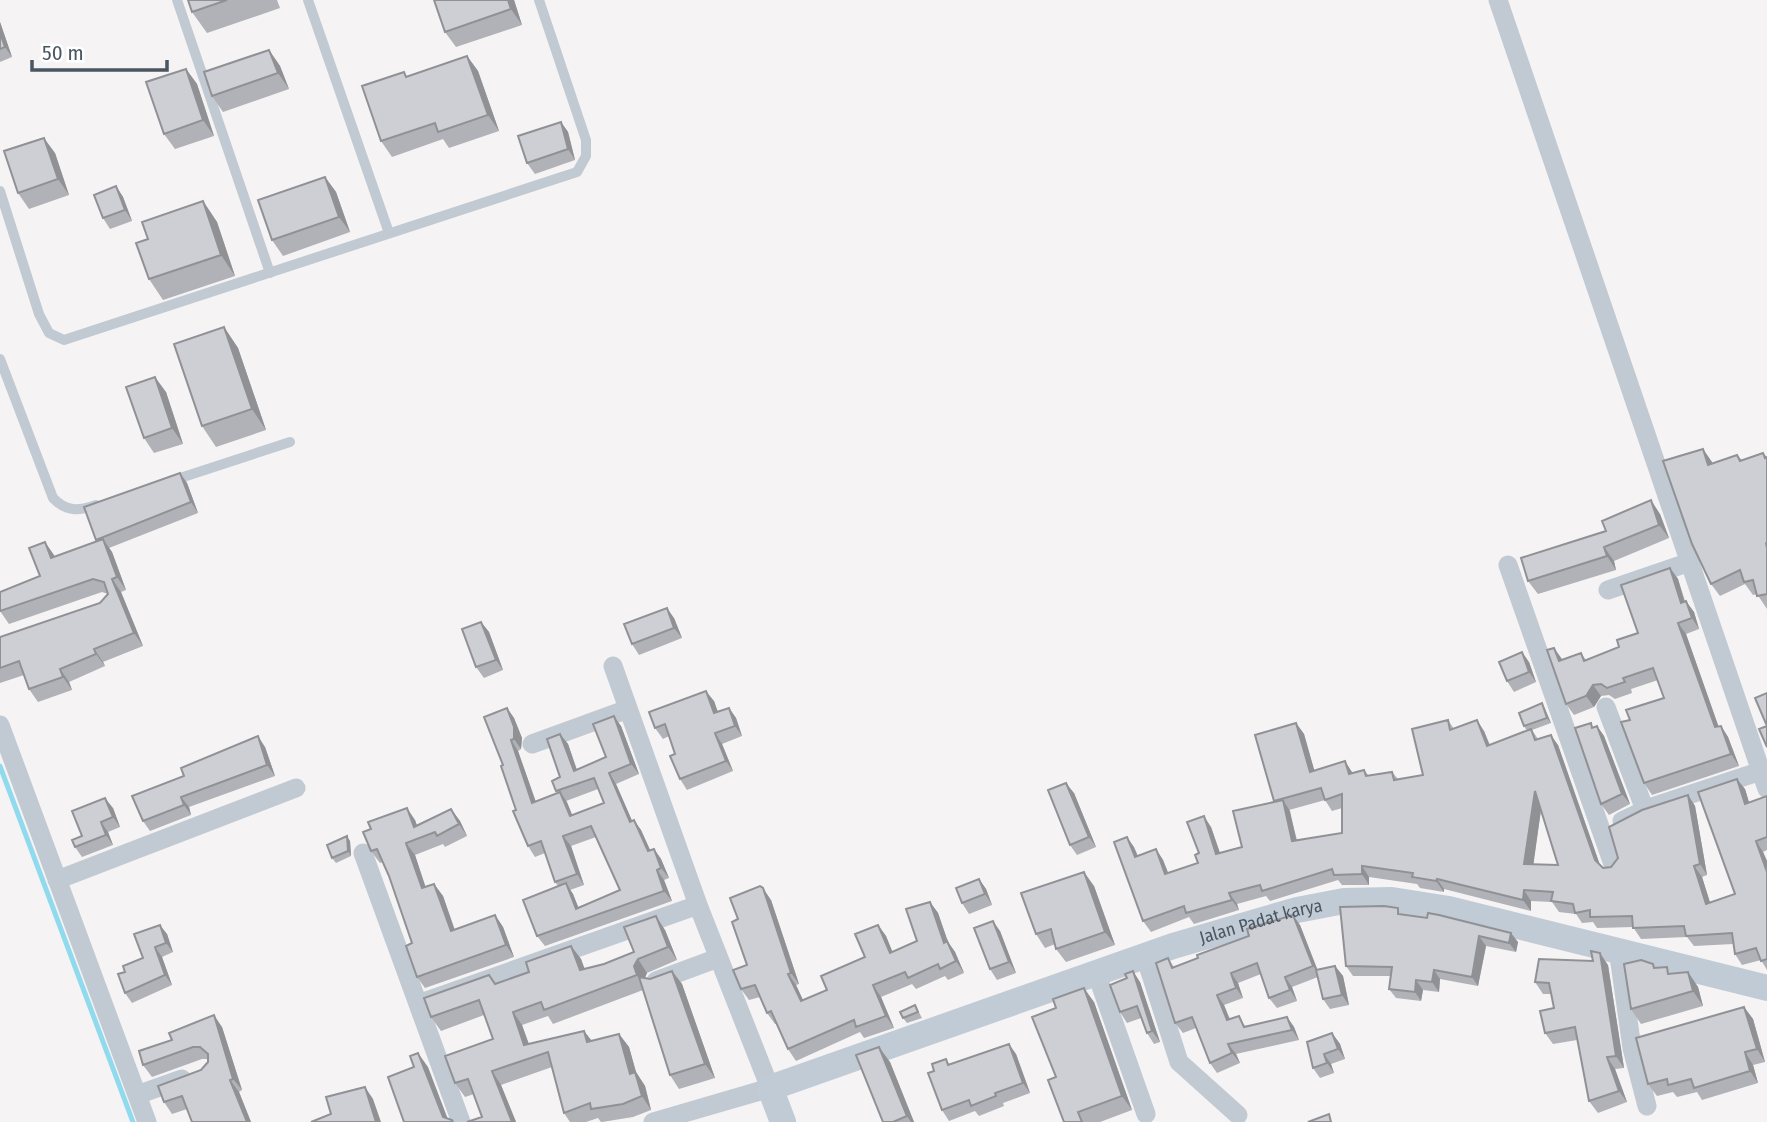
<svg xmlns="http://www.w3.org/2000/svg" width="1767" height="1122" font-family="'Fira Sans Condensed',sans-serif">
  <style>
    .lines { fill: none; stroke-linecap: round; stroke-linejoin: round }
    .stream { stroke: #90daee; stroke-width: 5 }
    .service { stroke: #c1cad2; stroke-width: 10 }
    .minor { stroke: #c1cad2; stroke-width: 19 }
    .secondary { stroke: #c1cbd6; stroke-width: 26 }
    .wall { fill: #b0b2b7; fill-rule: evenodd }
    .shaded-wall { fill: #909195 }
    .building { fill: #cdcfd5; stroke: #909195; stroke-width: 2; fill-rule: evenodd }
    .labels { text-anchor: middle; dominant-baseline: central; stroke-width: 5; stroke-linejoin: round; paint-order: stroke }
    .street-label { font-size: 18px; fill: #4a5661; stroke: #fff }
  </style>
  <rect width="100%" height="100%" fill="#f5f3f3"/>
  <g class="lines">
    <path class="stream" d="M0,766L133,1122"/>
    <path class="service" d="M177,0L270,273
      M308,0L389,233
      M0,191L39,314L49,333L64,340L577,172L586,156V140L539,0
      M0,359L53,498C66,512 79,511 96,505
      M171,481L290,442"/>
    <path class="minor" d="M1498,0L1767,789
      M1508,565L1614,867
      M1608,590L1690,562
      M613,666L698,905L770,1088L653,1122
      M1606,707L1645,810L1622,821
      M0,725L147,1122
      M532,744L628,709
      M1649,808L1761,771
      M363,853L461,1122
      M57,880L296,788
      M1618,949L1632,1048L1647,1106
      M1145,956L1179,1062L1238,1115
      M1096,972L1146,1114
      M656,981L718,958
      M418,1004L698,905
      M137,1095L182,1079"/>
    <path class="secondary" id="s1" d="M783,1122L770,1088L1173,946L1297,910L1344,901L1392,900L1449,909L1767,988"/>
  </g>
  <path class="wall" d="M188,0H277L280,8L207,33L192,12Z
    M514,0L522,25L456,47L445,32Z
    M0,22L12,57L0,62Z
    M269,50L280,66L289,89L223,112L212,96Z
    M467,56L478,71L499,131L449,148L443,139L392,157L381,141L407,76Z
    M186,69L197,84L214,136L175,149L164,134Z
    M561,122L568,132L575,160L535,174L527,163Z
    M55,153L69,195L29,209L18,193Z
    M325,177L336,192L350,232L283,256L272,240Z
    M116,186L123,197L132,221L110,229L103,218Z
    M203,201L217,222L235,276L163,300L149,279L148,239Z
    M224,327L238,348L266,430L216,447L202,426Z
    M166,392L183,444L154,453L144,438Z
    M1703,449L1713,464L1737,455L1742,460L1763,453L1767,457V609L1757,594L1753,595L1745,584L1720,596L1711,584Z
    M180,473L187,483L198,513L109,548L112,552L126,590L121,592L143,646L103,662L105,666L69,682L72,690L38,702L29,689L24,675L0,683V637L100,603L108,594L102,592L9,624L0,611L40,576L45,542L54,557L98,541L96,540Z
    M1660,514L1669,538L1614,561L1616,570L1538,594L1528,581Z
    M1670,568L1678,579L1685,601L1694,612L1699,629L1686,634L1718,726H1721L1728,737L1739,766L1652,795L1644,783L1630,720L1664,698L1658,680L1631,689L1632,693L1615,699L1609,695L1601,696L1594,707L1574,715L1566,704L1562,659L1581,653L1586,660L1619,647L1638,633Z
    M674,618L682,638L639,655L632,644Z
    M481,622L489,632L503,670L484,678L476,667Z
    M1529,662L1536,682L1514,692L1507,681Z
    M714,701L717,712L729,708L736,718L742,736L722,744L733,771L687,790L680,779L675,754L669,736L663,739L655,728Z
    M1542,703L1545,709L1551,723L1532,730L1538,739L1558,745L1600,865L1603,868L1611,867L1688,795L1695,806L1707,875L1702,877L1710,903L1735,894L1745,789L1749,803L1767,796V850L1763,852L1767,861V970L1761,960L1742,965L1735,954L1733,944L1694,946L1687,937L1641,939L1633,927L1597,928L1593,922L1582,923L1576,914L1559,912L1552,902L1531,901V911L1444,889V892L1420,888L1417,884L1369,877V885H1342L1338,880L1270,901L1266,896L1237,904L1239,910L1194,924L1189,917L1151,932L1143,921L1134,847L1138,856L1156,849L1163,860L1168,873L1198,863L1199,853L1211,827L1220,853L1242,847L1275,802L1296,723L1304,734L1314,771L1353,773L1364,770L1369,776L1392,772L1398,779L1423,775L1448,720L1454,729L1484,731L1490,745L1527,731L1524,726ZM1325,800L1332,811L1342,808V833L1297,840L1289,810ZM1541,811L1558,865L1533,864Z
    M507,708L514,718L522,738L521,749L518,751L536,802L558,793L556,791L560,777V734L568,744L577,770L606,757L621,726L639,774L616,784L632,821L641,830L650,850L654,849L661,859L669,878L664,880L672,901L545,946L537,936L558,886L555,882L545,853L535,857L528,846L516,810L503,765ZM598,789L604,803L572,815L566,801ZM596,837L620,890L578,907L573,894L570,890L584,885L571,846Z
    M1597,726L1604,736L1630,804L1609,815L1601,804Z
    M265,747L275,776L189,807L191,815L150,831L143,821Z
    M1074,793L1096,847L1077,855L1070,845Z
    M113,808L120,827L108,832L113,845L82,857L75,847L82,836Z
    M451,809L460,821L467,836L445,847L443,844L415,855L425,887L434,884L443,896L455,930L495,915L503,927L514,957L425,988L417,977L412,943L389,876L383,862L380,863L371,851L415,820L417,826Z
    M350,841L351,856L336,863L332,858Z
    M979,879L986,889L992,905L969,914L962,903Z
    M1094,886L1115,945L1066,962L1056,949L1055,944L1045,948L1036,934Z
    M771,900L799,984L796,985L803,1000L827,990L865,957L878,925L886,936L892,952L917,941L930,902L938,913L948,942L955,952L964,973L948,980L945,976L916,989L912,984L881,997L894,1028L864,1038L860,1032L796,1061L788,1049L776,1024H775L767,1013L760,997L749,1000L741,989L747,965L738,919Z
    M1402,914L1518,942L1516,952L1486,946L1478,986L1440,979L1439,992L1423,990L1421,1001L1396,998L1389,989L1390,976H1353L1346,966Z
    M1300,925L1317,970L1335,966L1343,976L1349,1005L1330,1009L1323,999L1318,977L1292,987L1297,1001L1277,1008L1269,998L1261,974L1238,983L1243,998L1224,1005L1230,1019L1246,1026L1287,1017L1294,1027L1299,1040L1236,1054L1240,1063L1217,1073L1210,1063L1196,1028L1183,1033L1175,1023L1168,958L1174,967Z
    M665,930L677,960L647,973L645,978L650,979L672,971L682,984L715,1078L679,1089L670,1075L643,990L553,1024L548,1016L522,1025L529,1044L584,1031L592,1041L619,1034L629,1047L636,1072L645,1086L651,1110L633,1117L602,1122H601L598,1118L586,1122H570L564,1113L552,1067L501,1085L516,1122H467L482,1117L474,1094L465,1097L455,1083L493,1039L484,1015L441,1031L431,1017L495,984L529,972L571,946L581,959L584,969L604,964L634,952Z
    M1000,931L1016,973L997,980L990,969Z
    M167,934L173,952L162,957L172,985L132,1003L125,993V972L143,958Z
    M1608,965L1624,1068L1615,1069L1627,1102L1598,1113L1589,1101L1577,1040L1553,1044L1545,1033L1554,1008L1551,994H1543L1535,982Z
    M1656,968L1671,974L1688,972L1698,987L1703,1006L1641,1024L1631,1009Z
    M1140,982L1160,1042L1154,1044L1147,1033L1141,1018L1127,1023L1120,1012Z
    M1094,1002L1132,1110L1100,1122H1064Z
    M915,1005L922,1018L907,1023L903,1018Z
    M1744,1007L1753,1019L1765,1062L1753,1065L1758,1083L1702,1100L1697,1092L1677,1097L1673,1092L1657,1096L1648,1084Z
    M222,1027L242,1090L239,1092L251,1122H259H192L187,1109L172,1114L164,1102L201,1070L208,1062V1059H202L152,1077L143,1065Z
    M1332,1033L1340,1044L1345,1059L1331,1064L1334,1073L1320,1078L1313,1068Z
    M1016,1054L1030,1093L1003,1103L1004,1106L979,1116L975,1111L949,1121L942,1110L934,1071L946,1059L950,1065Z
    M890,1062L914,1122H883Z"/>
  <path class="shaded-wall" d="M508,0H514L522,25L511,9Z
    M0,22L12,57L5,47L0,33Z
    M269,50L280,66L289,89L278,73Z
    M467,56L478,71L499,131L488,115Z
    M186,69L197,84L214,136L203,120Z
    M561,122L568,132L575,160L568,149Z
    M44,138L55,153L69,195L58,179Z
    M325,177L336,192L350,232L339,217Z
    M116,186L123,197L132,221L125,210Z
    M203,201L217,222L235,276L221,255Z
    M224,327L238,348L266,430L252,409Z
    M155,377L166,392L183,444L172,428Z
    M1703,449L1712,462L1717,478L1708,465Z
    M180,473L187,483L198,513L191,502Z
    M1651,500L1660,514L1669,538L1659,525Z
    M103,539L112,552L126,590L117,577Z
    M45,542L54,555L60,571L51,558Z
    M1604,547L1614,561L1616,570L1607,556Z
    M1670,568L1678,579L1688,614L1681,603Z
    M112,579L121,592L143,646L134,633Z
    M1686,601L1694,612L1699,629L1692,618Z
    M667,608L674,618L682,638L674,628Z
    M481,622L489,632L503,670L496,660Z
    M1678,623L1686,634L1723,739L1715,727Z
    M1554,648L1562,659L1567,672L1559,661Z
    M94,649L103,662L105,666L96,654Z
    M1522,652L1529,662L1536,682L1529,672Z
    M60,669L69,682L72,690L63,677Z
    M1593,685L1601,696L1594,707L1586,696Z
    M706,691L714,701L722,723L714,713Z
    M1542,703L1545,709L1551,723L1547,718Z
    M507,708L514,718L522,738L521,749L514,739Z
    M729,708L736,718L742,736L735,726Z
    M614,716L621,726L639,774L631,764Z
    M1477,720L1484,731L1494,757L1487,746Z
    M1296,723L1304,734L1318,783L1310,772Z
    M1597,726L1604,736L1630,804L1622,794Z
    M1721,726L1728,737L1739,766L1731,754Z
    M715,733L722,744L733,771L726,761Z
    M560,734L568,744L581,782L574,771Z
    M1551,735L1558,745L1602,871L1595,860Z
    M258,736L265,747L275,776L267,765Z
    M511,740L518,751L540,814L532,803Z
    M1345,761L1352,772L1357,785L1349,774Z
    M609,773L616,784L637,832L630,822Z
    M1737,779L1745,789L1753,815L1745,804Z
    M1066,783L1074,793L1096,847L1089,837Z
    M1535,791L1542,802L1532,875L1524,864Z
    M560,792L567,802L577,827L570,816Z
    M1688,795L1695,806L1707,875L1700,864Z
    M181,797L189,807L191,815L184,805Z
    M105,798L113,808L120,827L113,817Z
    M1283,800L1290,811L1299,852L1292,841Z
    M407,808L415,820L422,839L414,827Z
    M451,809L460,821L467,836L459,824Z
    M1204,816L1211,827L1224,865L1216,854Z
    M634,820L641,830L655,861L648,851Z
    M101,822L108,832L113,845L106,835Z
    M347,836L350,841L351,856L348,851Z
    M563,836L571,846L584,885L577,874Z
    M1127,837L1134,847L1142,868L1135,857Z
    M1756,841L1763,852L1767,861V872Z
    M406,843L415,855L430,900L422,888Z
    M654,849L661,859L669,878L661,868Z
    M1156,849L1163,860L1173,885L1165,874Z
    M1362,866L1369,877V885L1362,874Z
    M1694,866L1702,877L1714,915L1706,904Z
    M657,870L664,880L672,901L664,891Z
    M1084,872L1094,886L1115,945L1105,932Z
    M979,879L986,889L992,905L985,894Z
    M1437,879L1444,889V892L1436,881Z
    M566,883L573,894L583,919L576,909Z
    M434,884L443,896L459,943L451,931Z
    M763,888L771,900L799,984L791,973Z
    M1524,890L1531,901V911L1523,900Z
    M1229,893L1237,904L1239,910L1232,900Z
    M930,902L938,913L948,942L955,952L964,973L944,943Z
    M495,915L503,927L514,957L506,945Z
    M1293,915L1300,925L1320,976L1313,966Z
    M656,916L665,930L677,960L668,947Z
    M993,921L1000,931L1016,973L1009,962Z
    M160,925L167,934L173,952L166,943Z
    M878,925L886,936L898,965L890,953Z
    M1511,933L1518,942L1516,952L1509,943Z
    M1479,936L1486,946L1478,986L1472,977Z
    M571,946L581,959L590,983L580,970Z
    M155,947L162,957L172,985L165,975Z
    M1600,953L1608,965L1624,1068L1616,1056Z
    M638,959L647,973L644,980L647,989L637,975L634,966Z
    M1335,966L1343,976L1349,1005L1342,995Z
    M1434,970L1440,979L1439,992L1432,982Z
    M672,971L682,984L715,1078L705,1064Z
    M1133,971L1140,982L1160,1042L1152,1031Z
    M1688,972L1698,987L1703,1006L1693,991Z
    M1231,973L1238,983L1243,998L1236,988Z
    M788,974L796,985L809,1013L801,1001Z
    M1285,977L1292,987L1297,1001L1290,990Z
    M1416,980L1423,990L1421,1001L1415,992Z
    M873,985L881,997L894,1028L886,1016Z
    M1084,988L1094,1002L1132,1110L1122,1096Z
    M1217,995L1224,1005L1234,1031L1227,1020Z
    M1744,1007L1753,1019L1765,1062L1757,1049Z
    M513,1012L522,1025L534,1059L524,1045Z
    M214,1015L222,1027L242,1090L233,1079Z
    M1287,1017L1294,1027L1299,1040L1292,1030Z
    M584,1031L594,1044L587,1042Z
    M1332,1033L1340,1044L1345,1059L1338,1049Z
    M619,1034L629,1047L636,1072L645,1086L651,1110L642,1096L630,1074Z
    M1009,1044L1016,1054L1030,1093L1023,1083Z
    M1228,1044L1236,1054L1240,1063L1232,1053Z
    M879,1047L890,1062L914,1122H911L907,1116Z
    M1745,1052L1753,1065L1758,1083L1750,1071Z
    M418,1053L428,1067L449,1122L443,1117Z
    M1324,1054L1331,1064L1334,1073L1327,1063Z
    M1607,1057L1615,1069L1627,1102L1619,1091Z
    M492,1071L501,1085L516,1122H512Z
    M230,1080L239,1092L251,1122H247Z
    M365,1087L373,1099L381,1122H376Z"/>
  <path class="building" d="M188,0H227L192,12Z
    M434,0H508L511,9L445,32Z
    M0,33L5,47L0,49Z
    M269,50L278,73L212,96L204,72Z
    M467,56L488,115L438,132L435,123L381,141L362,86L404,72L406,77Z
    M186,69L203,120L164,134L146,82Z
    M561,122L568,149L527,163L518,136Z
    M44,138L58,179L18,193L4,151Z
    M325,177L339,217L272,240L258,200Z
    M116,186L125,210L103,218L94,195Z
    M203,201L221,255L149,279L136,243L148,239L142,222Z
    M224,327L252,409L202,426L174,344Z
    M155,377L172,428L144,438L126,387Z
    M1703,449L1708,465L1737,455L1740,461L1763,453L1765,458L1767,457V542L1766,543L1767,548V594L1757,596L1753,580L1744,582L1740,570L1711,584L1692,544L1663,461Z
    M180,473L191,502L96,540L84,507Z
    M1651,500L1659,525L1604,547L1607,556L1528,581L1521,558L1606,531L1602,521Z
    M103,539L117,577L112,579L134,633L94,649L96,654L60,669L63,677L29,689L19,661L0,668V637L100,603L108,594L104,582L93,579L0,611V592L40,576L29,548L45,542L51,558Z
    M1670,568L1681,603L1686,601L1692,618L1678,623L1715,727L1721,726L1731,754L1644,783L1621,722L1630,720L1626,710L1664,698L1653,668L1623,678L1625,682L1607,688L1601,684L1593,685L1586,696L1566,704L1547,650L1554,648L1559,661L1581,653L1584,661L1619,647L1617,640L1638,633L1621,585Z
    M667,608L674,628L632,644L624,624Z
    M481,622L496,660L476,667L462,629Z
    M1522,652L1529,672L1507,681L1499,662Z
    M706,691L714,713L729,708L735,726L715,733L726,761L680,779L670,756L675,754L665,724L655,728L649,712Z
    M1767,693V747L1759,729L1767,726L1755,698Z
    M1542,703L1547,718L1524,726L1519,713Z
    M507,708L514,727V739L511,740L532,803L560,792L570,816L604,803L594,778L556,791L552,781L560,777L547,739L560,734L574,771L606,757L593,724L614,716L631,764L609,773L630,822L634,820L648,851L654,849L661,868L657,870L664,891L537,936L523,900L566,883L576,909L620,890L591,826L563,836L577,874L555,882L541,841L528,846L513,811L516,810L501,766L503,765L484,717Z
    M1448,720L1450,730L1477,720L1487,746L1531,729L1535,740L1551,735L1595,860L1603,868L1611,867L1618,858L1609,827L1642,810L1688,795L1700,864L1694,866L1706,904L1735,894L1698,792L1737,779L1745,804L1767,796V837L1756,841L1767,872V959L1761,961L1756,948L1735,954L1732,933L1686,936L1684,926L1633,928L1632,916L1590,917V910L1575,913L1573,904L1551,901L1553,892L1524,890L1523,900L1437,879L1436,881L1412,877L1413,873L1362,866V874L1334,875L1332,869L1262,891L1260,885L1229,893L1232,900L1186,913L1184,906L1143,921L1114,842L1127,837L1135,857L1156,849L1165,874L1198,863L1195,855L1199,853L1187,822L1204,816L1216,854L1242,847L1233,811L1283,800L1292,841L1342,833V794L1325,800L1321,788L1274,801L1255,735L1296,723L1310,772L1345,761L1349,774L1364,770L1366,776L1392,772L1394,780L1423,775L1412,729ZM1535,791L1558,865L1524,864Z
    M1591,723L1592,728L1597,726L1622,794L1601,804L1575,728Z
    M258,736L267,765L181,797L184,805L143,821L132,796L184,776L181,768Z
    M1066,783L1089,837L1070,845L1048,790Z
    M105,798L113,817L101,822L106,835L75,847L72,840L82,836L72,811Z
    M407,808L414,827L451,809L459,824L437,836L435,832L406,843L422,888L434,884L451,931L495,915L506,945L417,977L406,946L412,943L389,876L377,849L371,851L363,832L371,829L368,822Z
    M347,836L348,851L332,858L327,845Z
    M1084,872L1105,932L1056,949L1051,929L1036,934L1021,893Z
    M979,879L985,894L962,903L956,888Z
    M760,886L763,888L791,973L788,974L801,1001L827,990L821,976L865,957L855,934L878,925L890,953L917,941L906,909L930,902L944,943L947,941L956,961L940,969L938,964L908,978L905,972L873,985L886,1016L856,1027L854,1020L788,1049L771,1011L767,1013L755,985L741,989L733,970L747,965L732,922L738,919L730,898Z
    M1384,906L1398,908V914L1427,918L1428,913L1439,915L1511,933L1509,943L1479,936L1472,977L1434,970L1432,982L1416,980L1415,992L1389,989L1392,967L1346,966L1340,907Z
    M1293,915L1313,966L1285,977L1290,990L1269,998L1257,963L1231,973L1236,988L1217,995L1227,1020L1239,1016L1244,1027L1287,1017L1292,1030L1228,1044L1232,1053L1210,1063L1192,1017L1175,1023L1156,963L1168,958L1172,968L1198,958L1197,955L1249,936L1247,929Z
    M656,916L668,947L638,959L634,966L637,975L544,1010L541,1002L513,1012L524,1045L584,1031L587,1042L619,1034L630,1074L635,1072L642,1096L623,1104L591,1109L590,1103L564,1113L548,1052L492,1071L512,1122H467L482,1117L468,1079L455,1083L445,1056L493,1039L479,1000L431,1017L424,998L489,975L495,984L529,972L526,962L571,946L580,970L604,964L634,952L624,927Z
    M993,921L1009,962L990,969L974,928Z
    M160,925L166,943L155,947L165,975L125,993L118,974L125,972L123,966L143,958L134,934Z
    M1591,951L1600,953L1616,1056L1607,1057L1619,1091L1589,1101L1575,1027L1545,1033L1540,1011L1554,1008L1549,983L1535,982L1539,959L1593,961Z
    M1641,960L1653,964L1654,968L1667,967L1668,974L1688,972L1693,991L1631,1009L1624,964Z
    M1335,966L1342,995L1323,999L1316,970Z
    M672,971L705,1064L670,1075L639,977L650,979Z
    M1133,971L1152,1031L1147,1033L1137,1006L1120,1012L1110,985L1127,978L1125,974Z
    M1084,988L1122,1096L1078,1112L1082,1122H1064L1048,1080L1056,1077L1032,1017L1056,1008L1053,999Z
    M915,1005L918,1012L903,1018L900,1012Z
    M1744,1007L1757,1049L1745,1052L1750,1071L1694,1088L1691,1079L1668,1085L1667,1079L1648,1084L1636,1038Z
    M214,1015L233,1079L230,1080L247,1122H192L182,1096L164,1102L158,1086L201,1070L208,1062V1054L200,1047H193L143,1065L139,1051L172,1040L169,1033Z
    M1332,1033L1338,1049L1324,1054L1327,1063L1313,1068L1307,1042Z
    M1009,1044L1023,1083L995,1093L996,1096L971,1106L969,1100L942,1110L928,1073L934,1071L932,1064L946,1059L948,1065Z
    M879,1047L907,1116L893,1122H883L856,1055Z
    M418,1053L443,1117L452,1120L453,1122H404L388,1077L414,1067L410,1056Z
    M365,1087L376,1122H311L331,1114L326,1097Z
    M1329,1114L1331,1122H1308Z"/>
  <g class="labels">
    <g class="street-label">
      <text stroke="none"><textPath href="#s1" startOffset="555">Jalan Padat karya</textPath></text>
    </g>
  </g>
  <path d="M32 60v10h135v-10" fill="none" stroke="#4a5661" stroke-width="3.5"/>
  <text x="42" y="60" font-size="21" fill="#4a5661" stroke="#ffffff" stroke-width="5" paint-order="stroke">50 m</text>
</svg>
